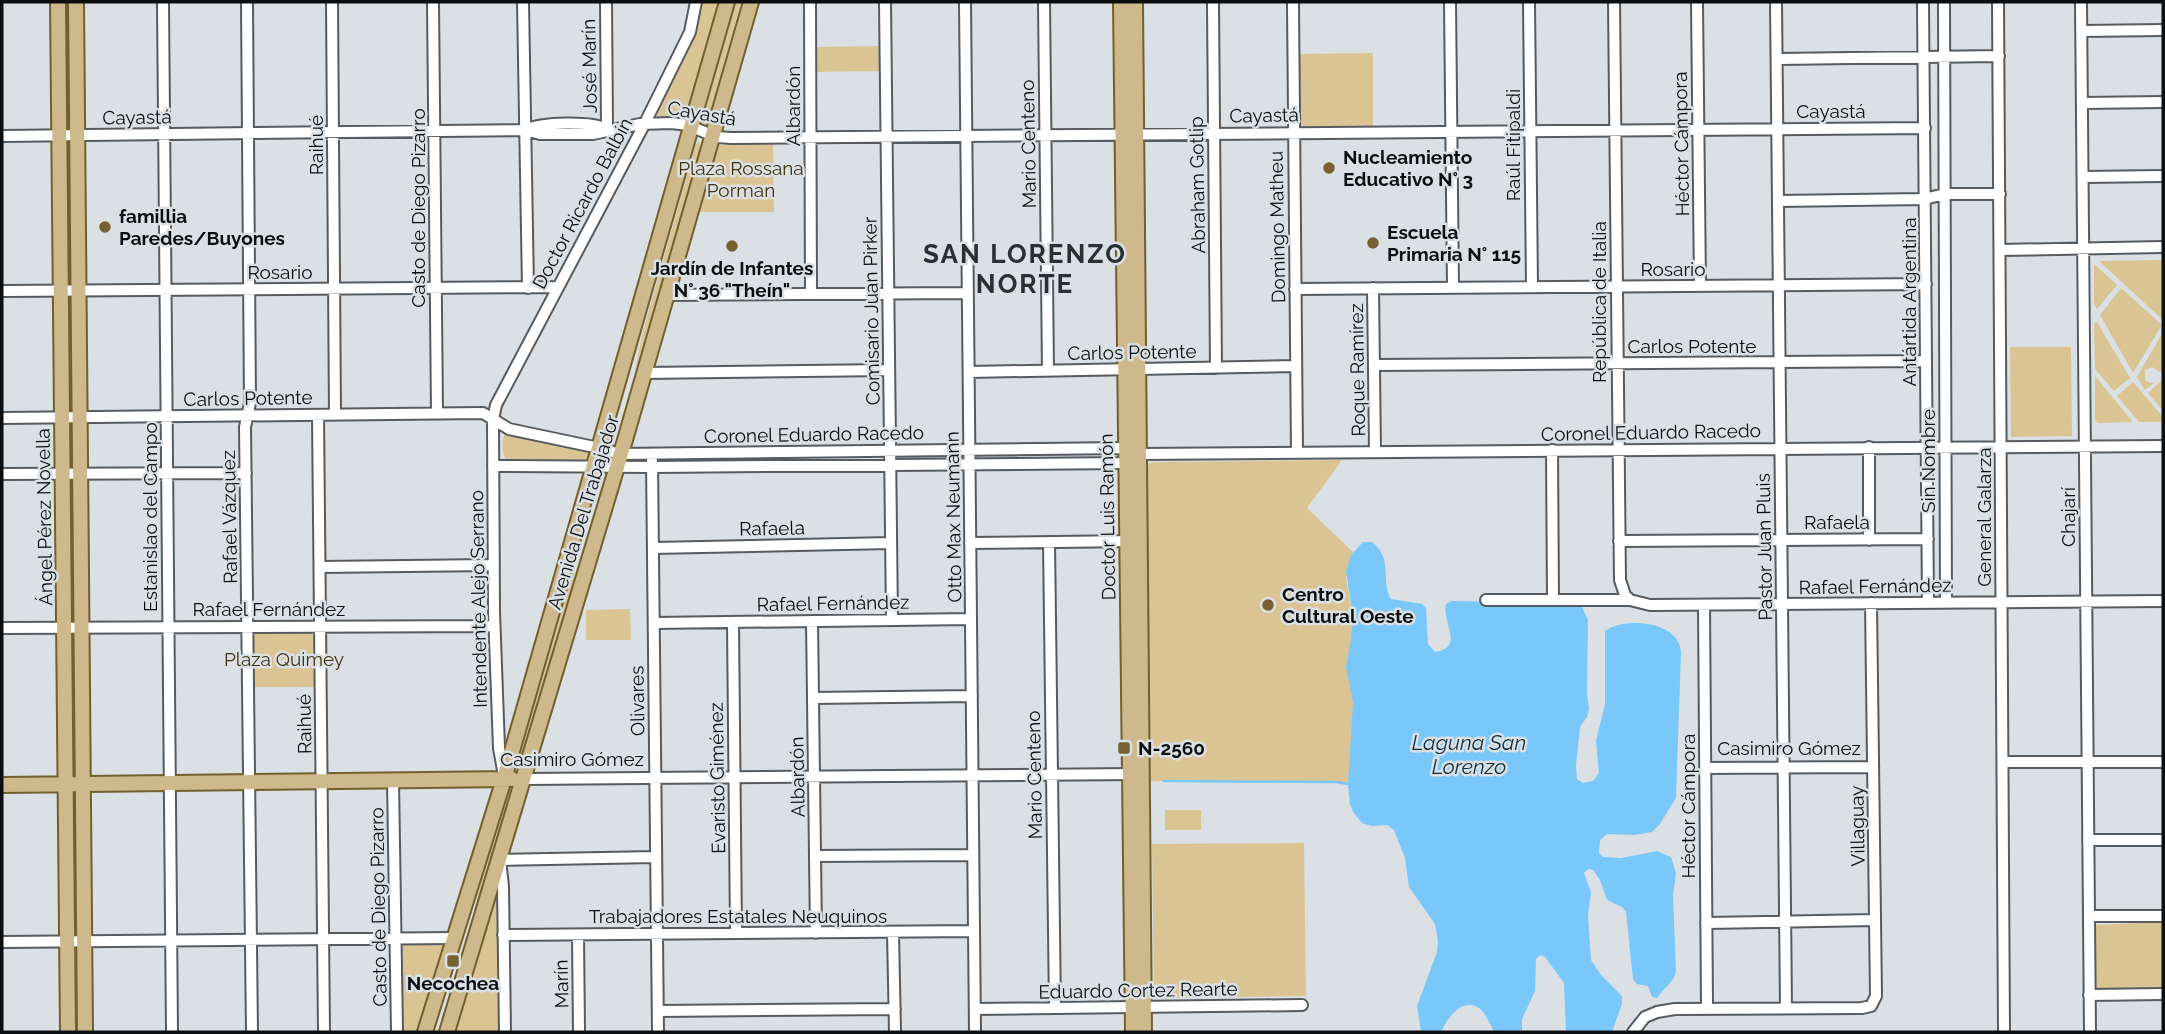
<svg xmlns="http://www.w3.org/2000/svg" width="2165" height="1034" font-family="Raleway,sans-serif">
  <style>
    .green { fill: #dac493 }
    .water { fill: #7ac7fa }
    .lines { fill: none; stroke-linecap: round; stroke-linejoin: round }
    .stream { stroke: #7ac7fa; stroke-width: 2.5 }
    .minor-casing { stroke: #565b5f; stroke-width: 14 }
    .major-casing { stroke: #735f2d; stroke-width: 18 }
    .minor { stroke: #fff; stroke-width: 10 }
    .major { stroke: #cdb98b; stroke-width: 14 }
    .poi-dot { fill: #766130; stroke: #dae0e4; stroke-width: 2.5 }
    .labels { text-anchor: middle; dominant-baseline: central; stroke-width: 5; stroke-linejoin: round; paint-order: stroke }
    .street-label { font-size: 19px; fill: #0c0e0f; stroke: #dae0e4 }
    .poi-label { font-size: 19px; font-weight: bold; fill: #0c0e0f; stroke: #dae0e4; text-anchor: start }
    .park-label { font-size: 19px; fill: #413310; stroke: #dae0e4 }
    .water-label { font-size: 21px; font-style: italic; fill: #0c2f43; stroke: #dae0e4 }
    .district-label { font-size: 26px; font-weight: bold; letter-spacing: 2px; fill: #2a2f32; stroke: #dae0e4 }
  </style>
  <rect width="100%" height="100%" fill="#dae0e4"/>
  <path class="green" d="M62,2H73L72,124L66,125Z
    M700,2H723L687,120L658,118L657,109Z
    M736,2H741L707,124L704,125L702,123Z
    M882,46V71L816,72V47Z
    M1373,53V128H1308L1301,125L1298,54Z
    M699,142L701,149L634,375L642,335L696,144Z
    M773,143L774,212H695L715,147L722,145Z
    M69,145L72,146L74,282L67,283L65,146Z
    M2163,260V320L2099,261Z
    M2094,264L2117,285L2097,309L2094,304Z
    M2121,288L2162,325L2133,373L2100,315Z
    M68,298L75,300V410L69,411Z
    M2097,322L2130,378L2114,391L2095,369L2094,324Z
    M2163,332V371L2160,372L2152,367L2145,370V380L2150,383L2155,382L2145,390L2137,377Z
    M2010,347H2071L2072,436L2011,437Z
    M2095,376L2133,422L2098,423L2095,420Z
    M2133,382L2163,417V422H2139L2117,396Z
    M2160,382H2163V411L2148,393Z
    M509,433L592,450L589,462L507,461C502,455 501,441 505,434Z
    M1342,460L1307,508L1353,552L1348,565L1346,578L1353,617V713L1348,784L1336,782L1148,781L1146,468L1150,463L1156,462Z
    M70,482L75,483L76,617L73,618H70L68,484Z
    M576,561L573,586L520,767L516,769Z
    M630,609L631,640H586V610Z
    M305,631L312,634L315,641V687H254L253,639L255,634L261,632Z
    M73,635L76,636L77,776L74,777L71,776L70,636Z
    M511,786L513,790L472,921L483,871Z
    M72,793L78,795V934L75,935L72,934Z
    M1165,810H1201V830H1165Z
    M1304,843L1306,996L1154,998L1152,844Z
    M496,893L499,895L501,1032H451Z
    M2163,922V989L2099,990L2095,987L2094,929L2096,925Z
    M406,943L446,944L421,1032H401L400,947Z
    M75,947L78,948L81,1032H72L73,948Z"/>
  <path class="water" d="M1363,542H1372C1394,559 1380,582 1391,599L1422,604L1426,608L1428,644L1435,652C1465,647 1442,624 1446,604L1451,601L1580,603L1588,620L1587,694L1589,709L1587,717L1580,727L1576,765L1577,779L1583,783L1593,781L1599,773L1596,741L1605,704V631C1623,617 1679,620 1681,652L1676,798L1660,824L1652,832L1634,835L1607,834L1600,840L1599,853L1603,857L1621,858L1657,851L1671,857L1676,873L1673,896L1676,971C1674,983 1663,988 1657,998L1652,997L1648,986L1637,984L1633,979L1626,912L1622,907L1607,900L1600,880L1593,870L1588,869L1584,873L1591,892L1588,916L1591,960L1601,975L1622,996V1004L1612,1032H1566L1564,983L1545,957L1540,955L1536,959L1535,991L1522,1019V1032H1494C1490,1025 1486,1013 1479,1008C1461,997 1447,1019 1441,1032H1421L1417,1006L1437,952L1438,941L1435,924L1409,887L1405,858L1394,830L1387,825L1372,826L1362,823L1353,812L1350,804L1348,785L1353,703L1346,667L1351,640L1353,617L1346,571L1351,555Z"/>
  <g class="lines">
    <path class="stream" d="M1164,781L1336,782L1348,784"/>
    <g class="minor-casing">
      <path id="minor" d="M163,2L172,1032
        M247,2L250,403L245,427L252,1032
        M332,2L335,414
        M433,2L437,413
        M523,2L528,288
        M606,2L607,129
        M810,2L811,294
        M885,2L892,620
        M965,2L975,1032
        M1044,2L1048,371
        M1213,2L1216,368
        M1293,2L1297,453
        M1450,2L1453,288
        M1529,2L1532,287
        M1614,2L1620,580L1625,595L1630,600
        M1697,2L1700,286
        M1776,2L1786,1008
        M1923,2L1928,603
        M1944,2L1946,602
        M1998,2L2004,1032
        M2081,2L2090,1032
        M2081,31L2163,30
        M1777,59L1999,56
        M2082,103L2163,102
        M525,130L540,134H593L640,124L672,123L687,125L717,137L731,138L1925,128
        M2,136L525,130C542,122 591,121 607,129
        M2083,177L2163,176
        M1778,201L1925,199L1944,194H2000
        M2000,250L2163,247
        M1373,288L1375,452
        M1295,289L1926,284
        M2,291L558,287
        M667,295L968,293
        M1374,365L1926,361
        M969,372L1296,366
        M644,373L889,370
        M318,415L324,1032
        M2,418L483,413L509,429L599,448L620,454L1125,448L1139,454L2163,446
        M1869,447V540
        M1552,450L1553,600
        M652,461L658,1032
        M493,466L652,467L1125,463L1130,460
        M2,474L246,473
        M1619,541L1928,539
        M1049,542L1055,1008
        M970,543L1134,541
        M653,548L891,543
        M320,567L493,565
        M1486,600H1630L1650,605L2163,601
        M1704,605L1707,1008
        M812,621L816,933
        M733,622L736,933
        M654,623L971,619
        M2,628L494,626
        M813,698L972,696
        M2003,762H2163
        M1705,768L1873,767
        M504,776L499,748L494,612L493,419L496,405L645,123L690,32L696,2
        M524,779L1135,774
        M393,780L397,1032
        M2088,840H2163
        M815,856L973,855
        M2089,916H2163
        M1706,923L1875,920
        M893,932L895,1032
        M503,935L974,931
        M578,935L579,1032
        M2,942L454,938
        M2089,995L2163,994
        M975,1009L1302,1005
        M658,1011L895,1009
        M505,1032L503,886L500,860L656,857
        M1633,1032L1645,1017L1657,1012L1675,1009L1862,1008L1871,1006L1876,996L1871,603"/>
    </g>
    <g class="major-casing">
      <path id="major" d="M58,2L68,1032
        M76,2L85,1032
        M1121,2L1133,1032
        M1135,2L1144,1032
        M2,785L512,779
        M425,1032L504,779L727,2
        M447,1032L625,440L751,2"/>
    </g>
    <use href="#minor" class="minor"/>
    <use href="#major" class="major"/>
  </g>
  <g class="poi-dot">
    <circle cx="1329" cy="168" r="7"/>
    <circle cx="105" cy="227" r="7"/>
    <circle cx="1373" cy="243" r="7"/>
    <circle cx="732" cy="246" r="7"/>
    <circle cx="1268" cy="605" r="7"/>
    <rect x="1117" y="741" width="14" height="14" rx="3.5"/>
    <rect x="446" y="954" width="14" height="14" rx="3.5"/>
  </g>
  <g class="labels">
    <g class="street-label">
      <text transform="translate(589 66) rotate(-91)">José Marín</text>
      <text transform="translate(793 106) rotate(-90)">Albardón</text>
      <text x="1831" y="111">Cayastá</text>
      <text transform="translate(702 113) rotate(10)">Cayastá</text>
      <text transform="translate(1264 115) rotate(-1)">Cayastá</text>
      <text transform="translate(137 117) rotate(-1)">Cayastá</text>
      <text transform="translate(1028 144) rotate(-91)">Mario Centeno</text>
      <text transform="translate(1681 144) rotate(-91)">Héctor Cámpora</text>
      <text transform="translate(316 145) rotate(-90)">Raihué</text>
      <text transform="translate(1513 145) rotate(-90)">Raúl Fitipaldi</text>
      <text transform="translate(1197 185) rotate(-91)">Abraham Gotlip</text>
      <text transform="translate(582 203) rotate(-62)">Doctor Ricardo Balbín</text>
      <text transform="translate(418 208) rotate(-90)">Casto de Diego Pizarro</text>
      <text transform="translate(1277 227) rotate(-91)">Domingo Matheu</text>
      <text x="1673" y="269">Rosario</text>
      <text x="280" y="272">Rosario</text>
      <text transform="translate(1599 302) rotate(-90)">República de Italia</text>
      <text transform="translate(1909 302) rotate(-90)">Antártida Argentina</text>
      <text transform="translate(871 311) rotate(-91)">Comisario Juan Pirker</text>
      <text x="1692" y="346">Carlos Potente</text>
      <text transform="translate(1132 352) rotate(-1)">Carlos Potente</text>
      <text transform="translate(1357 370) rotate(-91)">Roque Ramírez</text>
      <text transform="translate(248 398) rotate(-1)">Carlos Potente</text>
      <text transform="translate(1651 432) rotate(-1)">Coronel Eduardo Racedo</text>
      <text transform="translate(814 434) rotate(-1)">Coronel Eduardo Racedo</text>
      <text transform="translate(1928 461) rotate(-90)">Sin Nombre</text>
      <text transform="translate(583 512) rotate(-73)">Avenida Del Trabajador</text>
      <text transform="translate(44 517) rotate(-91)">Ángel Pérez Novella</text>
      <text transform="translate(150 517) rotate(-90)">Estanislao del Campo</text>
      <text transform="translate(229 517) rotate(-91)">Rafael Vázquez</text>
      <text transform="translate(953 517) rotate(-91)">Otto Max Neumann</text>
      <text transform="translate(1107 517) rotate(-91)">Doctor Luis Ramón</text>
      <text transform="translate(1984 517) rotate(-90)">General Galarza</text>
      <text transform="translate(2068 517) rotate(-90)">Chajarí</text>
      <text x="1837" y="522">Rafaela</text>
      <text transform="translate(772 528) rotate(-1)">Rafaela</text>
      <text transform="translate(1764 547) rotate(-91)">Pastor Juan Pluis</text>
      <text transform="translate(1875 586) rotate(-1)">Rafael Fernández</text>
      <text transform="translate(478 599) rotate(-91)">Intendente Alejo Serrano</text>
      <text transform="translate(833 603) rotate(-1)">Rafael Fernández</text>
      <text x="269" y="609">Rafael Fernández</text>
      <text transform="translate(637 701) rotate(-91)">Olivares</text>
      <text transform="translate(304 724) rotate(-91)">Raihué</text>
      <text x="1789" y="748">Casimiro Gómez</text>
      <text x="572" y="759">Casimiro Gómez</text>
      <text transform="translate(1034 775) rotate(-91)">Mario Centeno</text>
      <text transform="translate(797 777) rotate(-91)">Albardón</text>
      <text transform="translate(717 778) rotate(-91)">Evaristo Giménez</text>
      <text transform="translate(1688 806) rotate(-90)">Héctor Cámpora</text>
      <text transform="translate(1857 826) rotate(-91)">Villaguay</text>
      <text transform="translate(378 907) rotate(-91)">Casto de Diego Pizarro</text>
      <text x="738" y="916">Trabajadores Estatales Neuquinos</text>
      <text transform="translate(561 984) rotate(-91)">Marín</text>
      <text transform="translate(1138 990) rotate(-1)">Eduardo Cortez Rearte</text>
    </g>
    <g class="poi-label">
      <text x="1343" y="157">Nucleamiento<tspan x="1343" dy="22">Educativo N° 3</tspan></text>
      <text x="119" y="216">famillia<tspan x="119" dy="22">Paredes/Buyones</tspan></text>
      <text x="1387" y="232">Escuela<tspan x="1387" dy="22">Primaria N° 115</tspan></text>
      <text x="732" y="268" text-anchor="middle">Jardín de Infantes<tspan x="732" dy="22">N° 36 "Theín"</tspan></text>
      <text x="1282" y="594">Centro<tspan x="1282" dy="22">Cultural Oeste</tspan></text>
      <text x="1138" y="748">N-2560</text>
      <text x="453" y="983" text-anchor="middle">Necochea</text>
    </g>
    <g class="park-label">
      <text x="741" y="168">Plaza Rossana<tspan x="741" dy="22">Porman</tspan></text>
      <text x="284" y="659">Plaza Quimey</text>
    </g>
    <g class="water-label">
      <text x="1469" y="742">Laguna San<tspan x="1469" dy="24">Lorenzo</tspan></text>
    </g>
    <g class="district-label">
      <text x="1025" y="254">SAN LORENZO<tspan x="1025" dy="30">NORTE</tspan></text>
    </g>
  </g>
  <rect width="2165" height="1034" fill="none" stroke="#0c0e0f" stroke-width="7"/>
</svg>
